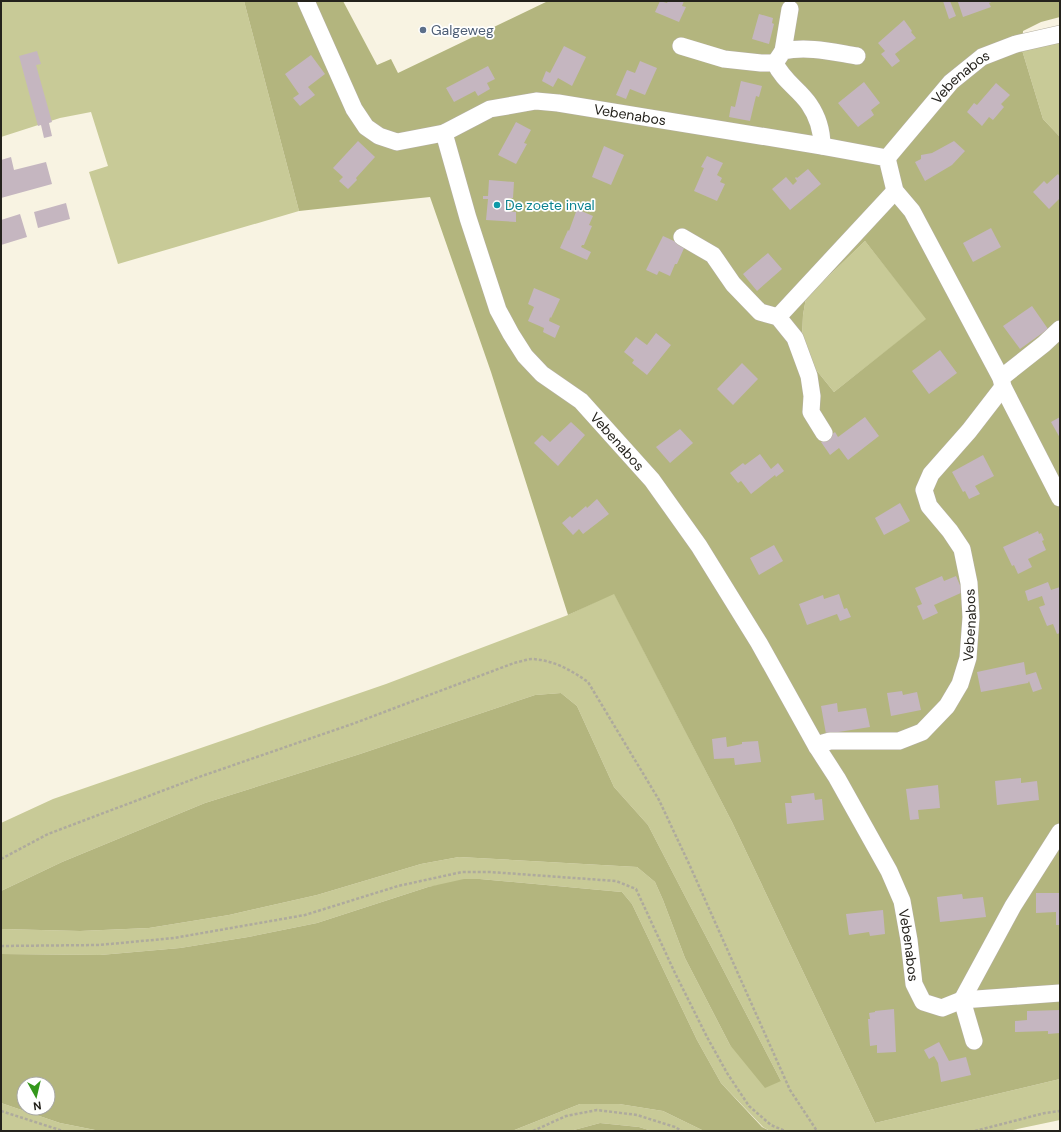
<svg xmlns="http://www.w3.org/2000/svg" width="1061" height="1132" font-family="'DM Sans',sans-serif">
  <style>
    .green { fill: #c8ca97 }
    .forest { fill: #b3b57e; fill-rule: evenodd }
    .building { fill: #c5b6c0 }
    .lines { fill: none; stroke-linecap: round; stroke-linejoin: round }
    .minor-casing { stroke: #b4afa0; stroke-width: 18 }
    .path { stroke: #aeaa9d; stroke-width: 2.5; stroke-dasharray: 3 2; stroke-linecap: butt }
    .minor { stroke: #fff; stroke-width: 17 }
    .service-dot { fill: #5c6f8a; stroke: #fff; stroke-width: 1.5 }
    .culture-dot { fill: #0f9aa8; stroke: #fff; stroke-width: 1.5 }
    .labels { text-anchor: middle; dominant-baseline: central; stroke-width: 3.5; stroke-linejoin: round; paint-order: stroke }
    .service-label { font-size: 14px; fill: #4e5e75; stroke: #fff; text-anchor: start }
    .street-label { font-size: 14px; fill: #24221c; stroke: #fff }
    .culture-label { font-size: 14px; fill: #0d838f; stroke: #fff; text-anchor: start }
  </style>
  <rect width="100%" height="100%" fill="#f8f3e2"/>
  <path class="green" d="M1,1H244L299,211L118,264L89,172L108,166L91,112L60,118L1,137Z
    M1060,40V137L1043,119L1022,50Z
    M865,241L927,319L834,392L813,366L802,338L803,315L806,298Z
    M614,593L732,822L875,1123L1060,1079V1120L1008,1131H770L763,1127L721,1083L697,1040L632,904L622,892L480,879L428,887L317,923L248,937L180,948L100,955L1,954V929L80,931L149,928L229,915L317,895L421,864L459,857L637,867L655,882L663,900L685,958L730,1045L781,1081L648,825L614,787L577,706L561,693L535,695L360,754L205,803L62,862L1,891V823L53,799L386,684L568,615Z
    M1,1103L60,1123L100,1131H1Z
    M580,1104H619L663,1111L704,1131H652L639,1127L600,1123L570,1131H512Z"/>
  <path class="forest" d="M244,1H343L377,65L391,59L398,73L548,1H1060V17L1041,22L1023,31L1022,50L1043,119L1060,137V1079L875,1123L732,822L614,594L568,615L491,372L430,197L299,211ZM865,241L926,319L834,392L813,366L802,338L803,315L806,298Z
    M561,693L577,706L614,787L648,825L781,1081L765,1088L730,1045L685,958L663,900L655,882L637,867L459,857L421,864L317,895L229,915L149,928L80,931L1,929V891L62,862L205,803L360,754L535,695Z
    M464,879H480L622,892L632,904L697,1040L721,1083L762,1127L770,1131H704L663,1111L619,1104H580L512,1131H100L60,1123L1,1103V954L100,955L180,948L248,937L317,923L428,887ZM24,1084H48V1108H24Z
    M600,1123L639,1127L652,1131H570Z"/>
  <path class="building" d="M660,1L667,3L668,1H684L682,6L686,7L679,22L655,12Z
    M943,1H950L956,16L949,19Z
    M959,1H994L989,3L991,7L963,17L958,2Z
    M759,14L773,18L772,23L774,24L769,44L752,39Z
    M904,20L912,31L911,32L916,38L895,54L900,61L892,67L881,54L885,51L878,43Z
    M564,46L586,57L572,86L558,78L553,87L542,81L546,71L550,73Z
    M37,51L41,64L36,65L52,122L49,123L52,136L44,138L41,125L38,126L19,56Z
    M311,55L325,74L308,87L315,95L300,106L293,98L299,94L285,74Z
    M640,61L657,68L645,95L630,89L626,99L616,95L627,70L635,73Z
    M488,66L495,79L487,83L490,89L478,96L475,91L454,102L446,88Z
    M741,81L762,86L759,97L756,96L750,121L729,117L731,106L735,107Z
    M864,82L880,103L871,110L874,115L858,127L838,103Z
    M996,83L1010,95L1001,104L1004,107L993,120L989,117L982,126L967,112L974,103L977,105Z
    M516,122L531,130L524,143L527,144L516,164L498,155Z
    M358,141L375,157L356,178L357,180L348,189L339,181L343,177L333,168Z
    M954,141L965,151L952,165L925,181L915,162L921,159V155L932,153Z
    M604,146L624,155L611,185L592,177Z
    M707,156L723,163L717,175L722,178L720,182L725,184L717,201L694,191L704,168L701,167Z
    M11,157L14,170L46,162L52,184L1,198V160Z
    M808,169L821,184L790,210L772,189L786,177L793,185L797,181L795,178L796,177L797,178Z
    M1058,174L1060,177V198L1049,209L1033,192L1044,181L1047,184Z
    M489,180L514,182L513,198H508L507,211L516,212V222L486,220L488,199H483V196H488Z
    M66,203L70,219L38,228L34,212Z
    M577,209L593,216L589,225L592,226L584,245H582L581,247L591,252L587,260L560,248L568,230L569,231Z
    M20,214L27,237L1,245V220Z
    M991,228L1001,247L973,262L963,243Z
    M663,236L685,246L677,264H675L670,276L659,271L657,275L646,270Z
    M768,253L782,269L757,291L743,274Z
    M534,288L560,299L551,318L550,317L549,321L560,326L555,338L543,332L544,328L528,321L534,307L528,304Z
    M1032,306L1048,329L1020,349L1003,326Z
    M656,333L671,345L647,375L632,363L634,360L624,352L636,337L647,345Z
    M940,350L957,373L929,394L912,371Z
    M742,363L758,379L733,405L717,389Z
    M865,417L879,436L848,460L839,448L830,455L821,442L835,432L838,437Z
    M1060,417V438L1051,422Z
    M571,422L585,435L558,466L534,443L542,435L550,442Z
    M680,429L693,443L670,463L656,447Z
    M760,454L771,469L778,463L784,471L776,477L775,475L751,494L741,481L738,483L730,473L743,463L745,465Z
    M983,455L994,476L975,486L980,494L969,499L965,491L963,492L952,472Z
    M597,499L609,514L583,534L579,529L573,535L562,523L570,516L572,518L586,506L587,508Z
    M900,503L910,521L884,535L875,518Z
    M1038,531L1039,534L1041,533L1044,540L1042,541L1046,550L1028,559L1032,567L1018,574L1014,565L1012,566L1003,547Z
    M774,545L783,561L759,575L750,558Z
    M942,576L944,581L956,576L963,592L934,605L938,613L923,620L917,606L922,604L915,588Z
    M1048,582L1051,590L1060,587V633L1057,634L1053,624L1047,626L1039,607L1045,605L1042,596L1028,601L1025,591Z
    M839,594L844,609L847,608L851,617L840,621L837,614L807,625L799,604L823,595L824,599Z
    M1024,662L1026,675L1036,672L1042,689L1033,692L1029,681L1028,683L981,692L977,672Z
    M902,691L903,695L917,692L921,710L891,716L887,693Z
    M837,703L838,712L866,708L870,727L826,734L821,706Z
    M726,737L727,747L742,744V742L758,741L761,762L735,765L734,758L714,759L712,739Z
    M1021,778V783L1037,781L1039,800L997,805L995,781Z
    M938,785L940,808L918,810L919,819L910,820L906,789Z
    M814,793L815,800L822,799L824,820L787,824L785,803H792L791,796Z
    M1036,893H1060V925H1056V912L1036,913Z
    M962,894L963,899L983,897L986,917L940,922L937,897Z
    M883,910L885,934L870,936L869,932L849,935L846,914Z
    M894,1009L896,1052L877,1053V1045L870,1046L868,1019H870L869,1013L875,1012V1011Z
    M1060,1010V1033L1048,1034V1031L1015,1032V1021L1027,1020V1011Z
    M939,1042L949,1061L966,1057L971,1075L941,1082L938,1063L934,1056L929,1059L924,1050Z"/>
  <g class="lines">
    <g class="minor-casing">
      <g id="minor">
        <path id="s1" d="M306,1L354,109L366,127L379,136L397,142L444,133L490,109L536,101L558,103L822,146L887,158L895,191L912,211L1001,378L1003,387L1060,498"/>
        <path d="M681,46L724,59L761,63H775C783,81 799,89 809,104C818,117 822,131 822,146"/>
        <path d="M783,51L790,9"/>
        <path d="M775,63L783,51C808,46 832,52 857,56"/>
        <path id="s2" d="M444,133L468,218L498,310L511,334L525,356L542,374L581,401L652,480L699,546L759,643L817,747L837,778L889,871L902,901L909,940L914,984L923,1002L942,1008L962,1000L1060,993"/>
        <path id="s3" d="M887,158L951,82L982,57L1016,44L1060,34"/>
        <path d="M682,237L713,255L733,284L760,312L778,317L795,338L809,376L812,396L811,412L824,433"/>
        <path d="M778,317L895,191"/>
        <path d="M1001,378L1044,344L1060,329"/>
        <path id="s4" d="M817,747L823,743L830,741H899L922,732L947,706L960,684L968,658L971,617L969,583L962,549L950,531L929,506L924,490L931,474L969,431L1003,387"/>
        <path d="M974,1041L962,1000L1013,906L1060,832"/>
      </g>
    </g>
    <path class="path" d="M1,859L48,834L199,777L355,723L514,663C520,662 527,659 532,659C553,660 571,670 588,682L659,800L690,866L790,1090L817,1131
      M1,946L99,945L174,938L305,915L398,886L462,872H490L616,881L636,889L675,973L707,1037L727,1073L749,1106L771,1125L785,1131
      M1,1111L63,1131
      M533,1131L566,1116L597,1110L637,1115L675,1127L682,1131
      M975,1131L1045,1113L1060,1111"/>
    <use href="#minor" class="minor"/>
  </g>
  <circle class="service-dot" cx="423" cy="30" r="4"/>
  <circle class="culture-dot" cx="497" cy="205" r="4"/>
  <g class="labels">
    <g class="service-label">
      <text x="431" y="30">Galgeweg</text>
    </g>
    <g class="street-label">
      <text stroke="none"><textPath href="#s3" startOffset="110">Vebenabos</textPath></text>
      <text stroke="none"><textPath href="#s1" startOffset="416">Vebenabos</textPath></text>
      <text stroke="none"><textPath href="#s2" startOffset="365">Vebenabos</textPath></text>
      <text stroke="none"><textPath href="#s4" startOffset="230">Vebenabos</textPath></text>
      <text stroke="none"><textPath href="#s2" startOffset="952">Vebenabos</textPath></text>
    </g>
    <g class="culture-label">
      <text x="505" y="205">De zoete inval</text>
    </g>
  </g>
  <rect width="1061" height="1132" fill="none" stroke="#24221c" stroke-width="4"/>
  <g transform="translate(36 1096) rotate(172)"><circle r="19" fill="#ffffff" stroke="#a7a7a4"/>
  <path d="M0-3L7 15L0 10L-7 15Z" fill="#34971b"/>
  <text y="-6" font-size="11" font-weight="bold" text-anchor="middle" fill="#24221c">N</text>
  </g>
</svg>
